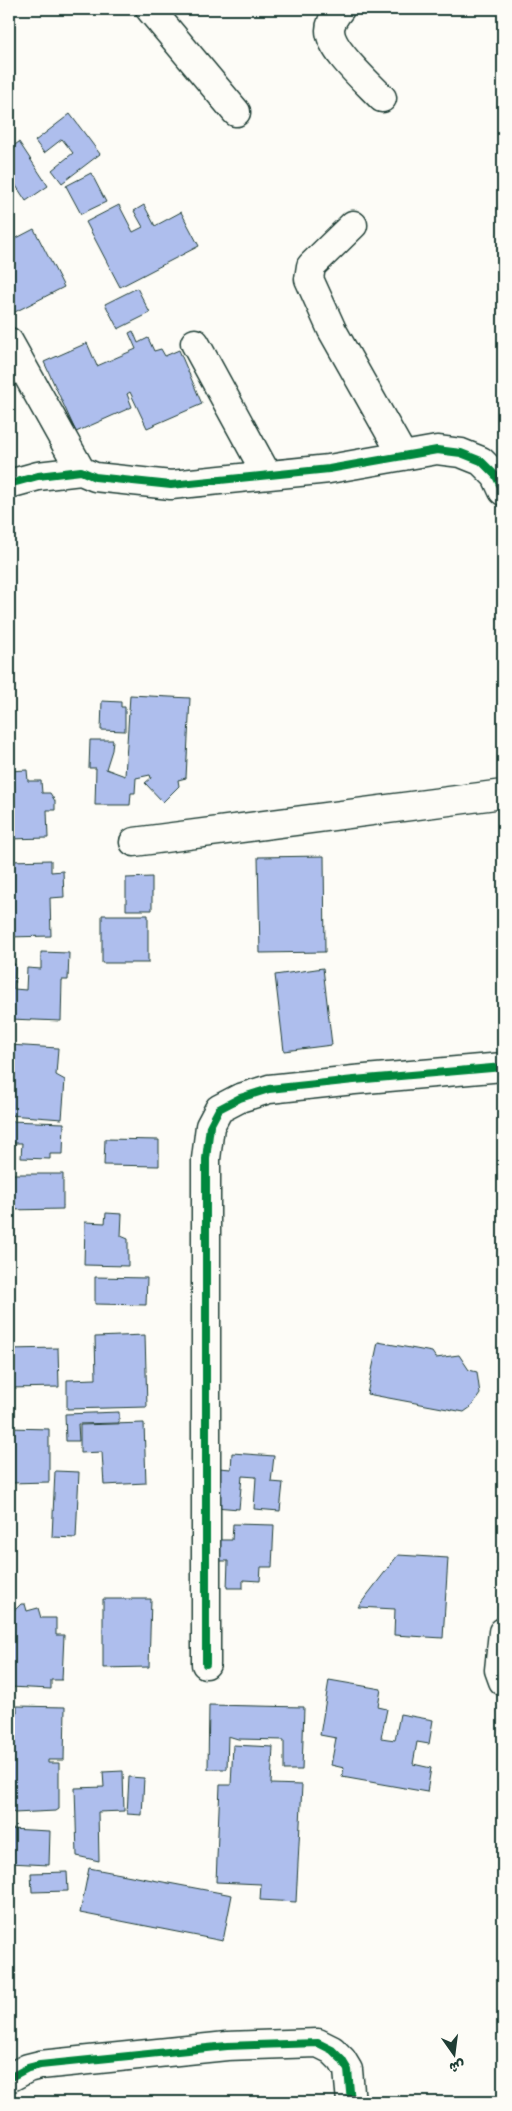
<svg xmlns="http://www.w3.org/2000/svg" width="512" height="2111" font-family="'Patrick Hand','Playpen Sans Arabic',sans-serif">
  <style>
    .building { fill: #aebeed; stroke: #1f3d34 }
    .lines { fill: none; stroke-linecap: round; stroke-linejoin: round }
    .street-casing { stroke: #1f3d34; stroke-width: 31 }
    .street { stroke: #fdfcf7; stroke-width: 28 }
    .cycleway-casing { stroke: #fdfcf7; stroke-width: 11 }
    .cycleway { stroke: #00873e; stroke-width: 8 }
  </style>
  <rect width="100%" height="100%" fill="#fdfcf7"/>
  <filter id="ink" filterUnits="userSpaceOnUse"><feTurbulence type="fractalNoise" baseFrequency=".02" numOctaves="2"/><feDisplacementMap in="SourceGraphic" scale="10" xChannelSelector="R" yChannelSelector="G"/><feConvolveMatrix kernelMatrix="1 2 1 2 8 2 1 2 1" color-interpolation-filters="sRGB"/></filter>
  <g filter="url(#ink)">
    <path class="building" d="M70,114L100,154L62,183L52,170L73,153L62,139L44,153L35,141Z
      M19,142L48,186L26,201L9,175V149Z
      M91,173L106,202L81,214L66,186Z
      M119,205L133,232L143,227L134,211L144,205L155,226L181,212L199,246L120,287L86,222Z
      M34,229L64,287L9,315V242Z
      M137,288L150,313L118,329L105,304Z
      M133,331L138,343L148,338L154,351L161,349L165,356L179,350L202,404L147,428L130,392L127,394L132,407L76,432L44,362L87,343L97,366L136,349L129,333Z
      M130,695L190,698L186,778L178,780L179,786L163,802L145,783L151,778L150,775L136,778L135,793H131L130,805H95L96,768H89L90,740H113L112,750L106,769L125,776Z
      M102,701L121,702V707H125V731L101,730Z
      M27,770L28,781H41L42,793H50L55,801V810H47L48,838L9,839V771Z
      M324,856L325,952L260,953L258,857Z
      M51,860V872L63,871L64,897L50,898L51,936L9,937V861Z
      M152,877V910H126V878Z
      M102,915H148V963H102Z
      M41,952L69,953L68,980H62L61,1021L9,1019V964H15L14,989L26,990L27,968L41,969Z
      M323,968L332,1045L284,1051L275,975Z
      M9,1045L58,1048L56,1075L65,1080L62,1119L9,1115Z
      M9,1121L64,1123L63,1154H50V1159L21,1158L22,1143H9Z
      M105,1139L159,1140V1166L104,1165Z
      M9,1174H63V1209L9,1210Z
      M106,1213L122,1214L121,1236L128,1239V1266L84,1265L85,1222L105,1223Z
      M95,1277L147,1278L146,1305L95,1304Z
      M145,1335L147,1407L67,1409V1380L96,1379L95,1337Z
      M378,1342L432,1352L436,1358L459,1355L469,1370L477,1372L480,1394L471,1407L464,1412L367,1394Z
      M58,1348L59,1387L9,1388V1349Z
      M119,1412V1423L78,1424L79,1441H66L65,1414Z
      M144,1423L146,1483L104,1485L102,1452L80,1453V1425Z
      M9,1428L49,1429V1482L10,1483V1493H9Z
      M232,1453L274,1456L271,1482L283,1483L280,1511L254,1509L256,1477L242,1476L239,1509L215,1507L219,1468L231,1469Z
      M55,1471L79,1472L76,1538L52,1537Z
      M233,1524L274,1525L272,1567H261L260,1581L243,1580V1588H227L228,1561H217L218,1540H232Z
      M398,1555L448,1558L443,1638L394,1635L395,1609L358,1607Z
      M103,1599H151L149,1667L103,1668Z
      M21,1604H25L27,1611L38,1608L41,1618H56V1635H64L62,1680H51V1689L9,1687V1609H16Z
      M329,1680L381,1689L378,1707L387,1709L381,1738L395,1740L400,1714L433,1720L429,1744L417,1742L413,1764L431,1768L427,1792L342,1777L344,1768L331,1765L336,1738L320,1735Z
      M209,1705L304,1707L302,1770H284V1740L238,1739L228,1736L227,1769H208Z
      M17,1706L65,1707L64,1760H48V1763H59V1809L56,1811L14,1813L9,1805V1712H17Z
      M233,1745L273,1747L271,1784L302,1785L296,1902L260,1900L261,1884L216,1882L220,1785H231Z
      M123,1771L124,1811L98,1812L99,1861L77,1856L75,1788L104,1787L103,1772Z
      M129,1777L144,1778L142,1815L127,1814Z
      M9,1829L50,1831L49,1865L9,1863Z
      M89,1868L232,1895L223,1941L80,1913Z
      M67,1872L68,1891L32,1892L31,1873Z
      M226,2098V2102H97V2099Z"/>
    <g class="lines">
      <g class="street-casing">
        <path id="street" d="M150,9L236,112
          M340,9C336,14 330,23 330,30C330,50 368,83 382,98
          M353,225L311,266L309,279L332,330L403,456
          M9,342L81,471
          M195,343L267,475
          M9,484L38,476L81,471L95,477L171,485L329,469L437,450L461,453L481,461L496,476L503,491
          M134,842L503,794
          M503,1632L499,1670L503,1681
          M206,1664V1159L210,1126L219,1109L240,1098L269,1089L354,1080L503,1067
          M9,2078L28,2068L40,2065L227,2046L318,2043L332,2050L342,2060L348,2070L351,2102"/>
      </g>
      <use href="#street" class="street"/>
      <g class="cycleway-casing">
        <path id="cycleway" d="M9,484L38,476L81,471L95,477L171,485L329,469L437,450L461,453L481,461L496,476L503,491
          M206,1664V1159L210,1126L219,1109L240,1098L269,1089L354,1080L503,1067
          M9,2078L28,2068L40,2065L227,2046L318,2043L332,2050L342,2060L348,2070L351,2102"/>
      </g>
      <use href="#cycleway" class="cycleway"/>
    </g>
  </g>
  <rect width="512" height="2111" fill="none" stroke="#fdfcf7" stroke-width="30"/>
  <rect x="15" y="15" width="482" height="2081" fill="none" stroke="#1f3d34" stroke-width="2" filter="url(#ink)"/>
  <g transform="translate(454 2054) rotate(166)" stroke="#fdfcf7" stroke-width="4" paint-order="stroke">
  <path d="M0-4L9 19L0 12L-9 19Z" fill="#1f3d34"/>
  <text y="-8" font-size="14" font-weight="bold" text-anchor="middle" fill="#1f3d34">ش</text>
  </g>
</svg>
